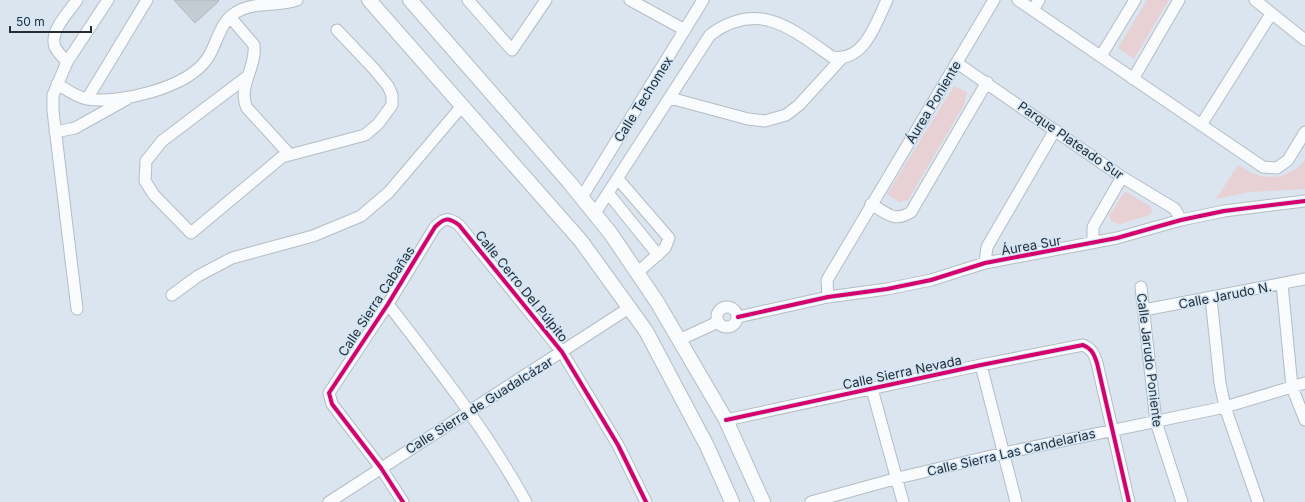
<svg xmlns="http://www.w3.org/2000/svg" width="1305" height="502" font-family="Inter,sans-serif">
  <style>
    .green { fill: #e7d1d4 }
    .building { fill: #c3ccd3; stroke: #afb7bf }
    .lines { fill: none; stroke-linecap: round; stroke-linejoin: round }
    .minor-casing { stroke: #b4bdc5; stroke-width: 13 }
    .major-casing { stroke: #b4bdc5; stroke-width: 16 }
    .minor { stroke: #f9fbfd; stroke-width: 11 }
    .major { stroke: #f9fbfd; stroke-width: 14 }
    .cycleway-casing { stroke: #d2e6f7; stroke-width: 6 }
    .cycleway { stroke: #d6006c; stroke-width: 4 }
    .labels { text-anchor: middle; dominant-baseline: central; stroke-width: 3; stroke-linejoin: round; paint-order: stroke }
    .street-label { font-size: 13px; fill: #262e34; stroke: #d2e6f7 }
  </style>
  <rect width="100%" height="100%" fill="#dae5ef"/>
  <path class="green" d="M1147,0H1169L1134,59L1118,48Z
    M954,86L967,92L964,105L908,200L899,202L887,194Z
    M1305,159V189L1249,192L1216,199L1238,165C1245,169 1253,174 1261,176C1276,180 1297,173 1305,159Z
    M1126,192L1150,206L1152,211L1149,215L1120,224L1112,222L1109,216L1123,194Z"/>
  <path class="building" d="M174,0H218L219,1L195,23Z"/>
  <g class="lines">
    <g class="minor-casing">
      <path id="minor" d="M468,0L512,50L546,0
        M630,0L685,30
        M1018,0L1263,167L1277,168L1288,160L1305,132
        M1255,0L1305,40
        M1033,10L1039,0
        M230,17L254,45C257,67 237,87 247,108L289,154
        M1101,56L1135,0
        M67,62C63,57 57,52 55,47C49,31 69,12 77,0
        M957,63L1122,177L1175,209L1181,220
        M248,76L162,141L146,161L145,181L154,195L191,233L282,157L365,135L378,124L392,105V95L388,86L374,69L337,30
        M1133,79L1179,0
        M57,84C66,89 76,97 87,99C120,104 187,88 207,59C217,45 219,23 235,13C253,1 277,7 297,0
        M670,98L748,119L765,121L786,115L799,105L841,59
        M87,99L147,0
        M1201,125L1271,14
        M55,132L75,128L127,99
        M618,179L669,238L665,248L637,273
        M608,193L658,255
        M582,197L703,0
        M871,204C887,213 894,223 911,212L987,82
        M595,213L710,35C757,0 790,27 832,57C864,63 876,23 887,0
        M1093,242V227L1122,177
        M985,263L987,247L1055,130
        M1282,284L1292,387L1305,420
        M1141,287L1156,422L1182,502
        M172,295L198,276L232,258L313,236L361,216L389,192L462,106
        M828,297L827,280L994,0
        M1211,298L1220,383L1225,407L1258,502
        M388,304C437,368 487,431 526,502
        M717 317a10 10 0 1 1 20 0a10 10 0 1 1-20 0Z
        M77,309L53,111V95L67,62L108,0
        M1144,310L1305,279
        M738,317L828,297L887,289L931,280L985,263L1117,238L1181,220L1224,211L1305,201
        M679,340L718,322
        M981,365L1016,502
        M872,389L903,502
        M726,420L981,365L1083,345C1092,349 1094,354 1097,363L1129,502
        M329,502L629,308
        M403,502L381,468L332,404L329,393L388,304L435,227C444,218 448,217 459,225L562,352L618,445L646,502
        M811,502L898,478L1004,453L1225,407L1305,383"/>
    </g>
    <g class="major-casing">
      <path id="major" d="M369,0L581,241L646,331L707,446L732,502
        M410,0L569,182L611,234L657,302L726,420L763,502"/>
    </g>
    <use href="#minor" class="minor"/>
    <use href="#major" class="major"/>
    <g class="cycleway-casing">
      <path id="cycleway" d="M738,317L828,297L887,289L931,280L985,263L1117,238L1181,220L1224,211L1305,201
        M726,420L981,365L1083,345C1092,349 1094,354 1097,363L1129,502
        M403,502L381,468L332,404L329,393L388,304L435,227C444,218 448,217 459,225L562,352L618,445L646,502"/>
    </g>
    <use href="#cycleway" class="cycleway"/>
  </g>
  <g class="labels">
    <g class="street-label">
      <text transform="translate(643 99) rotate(-58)">Calle Techomex</text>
      <text transform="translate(933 102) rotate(-59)">Áurea Poniente</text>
      <text transform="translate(1071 140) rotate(35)">Parque Plateado Sur</text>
      <text transform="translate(1031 245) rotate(-10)">Áurea Sur</text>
      <text transform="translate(522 286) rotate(51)">Calle Cerro Del Púlpito</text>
      <text transform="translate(1225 295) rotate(-11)">Calle Jarudo N.</text>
      <text transform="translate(376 301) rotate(-57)">Calle Sierra Cabañas</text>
      <text transform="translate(1150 360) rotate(83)">Calle Jarudo Poniente</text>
      <text transform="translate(902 372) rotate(-12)">Calle Sierra Nevada</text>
      <text transform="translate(479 405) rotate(-32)">Calle Sierra de Guadalcázar</text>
      <text transform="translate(1011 452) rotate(-13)">Calle Sierra Las Candelarias</text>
    </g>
  </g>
  <path d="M10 26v6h81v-6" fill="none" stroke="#262e34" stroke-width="2"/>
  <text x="16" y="26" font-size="12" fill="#262e34" stroke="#d2e6f7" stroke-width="3" paint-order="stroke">50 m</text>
</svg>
